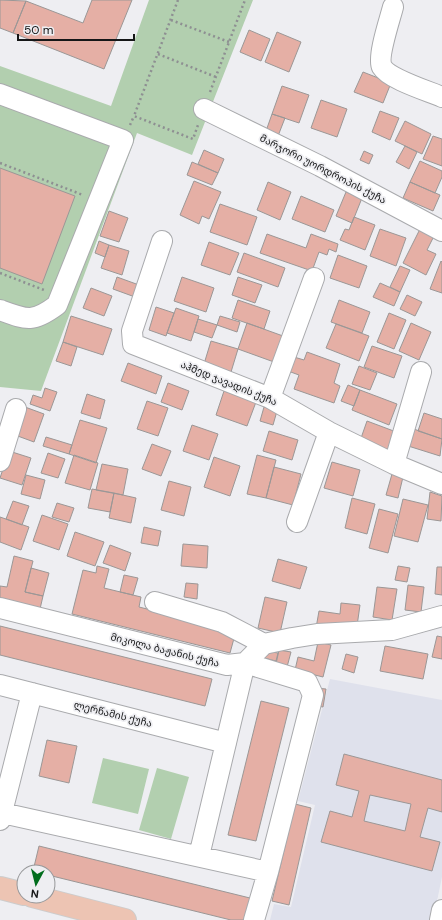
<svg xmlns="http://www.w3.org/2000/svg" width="442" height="920" font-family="'DM Sans','Noto Sans Georgian',sans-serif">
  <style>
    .built { fill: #dfe1ec }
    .green { fill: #b2cfaf }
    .building { fill: #e5afa5; stroke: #9b9796; fill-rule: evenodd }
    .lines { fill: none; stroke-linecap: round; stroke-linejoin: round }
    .minor-casing { stroke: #a9aaad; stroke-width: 22 }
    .major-casing { stroke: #ccc; stroke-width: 24 }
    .path { stroke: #8e8f92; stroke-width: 2.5; stroke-dasharray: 2 3; stroke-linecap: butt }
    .minor { stroke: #fff; stroke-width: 20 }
    .major { stroke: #edc4b3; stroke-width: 22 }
    .labels { text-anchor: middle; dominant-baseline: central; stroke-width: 3.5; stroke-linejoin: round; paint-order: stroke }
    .street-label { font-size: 10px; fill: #151617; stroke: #eeeef2 }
  </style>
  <rect width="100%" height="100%" fill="#eeeef2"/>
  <path class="built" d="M330,679L442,700V877L433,920H270L274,904L291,907L315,805L298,801Z"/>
  <path class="green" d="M149,0H253L192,155L137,133L41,391L0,387V66L111,106Z
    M103,758L149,769L138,814L92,803Z
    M157,768L189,777L171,839L139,830Z"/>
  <path class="building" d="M0,0L26,1L13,33L0,28Z
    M92,0H132L104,69L13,33L26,1L83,23Z
    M249,30L270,39L261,61L240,52Z
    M277,32L301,42L289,72L265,62Z
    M363,72L391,83L383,103L354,92Z
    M282,86L309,95L299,123L272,114Z
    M321,100L347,109L337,137L311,128Z
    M380,111L399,118L390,140L372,132Z
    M272,114L285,118L278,136L266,131Z
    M405,121L431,134L422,154L395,141Z
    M433,136L442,139V166L423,159Z
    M405,146L417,152L409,169L396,162Z
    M204,150L224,159L218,173L198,164Z
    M364,151L373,155L369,164L360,160Z
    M420,161L442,171V177L435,193L410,182Z
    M192,162L218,173L212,185L187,175Z
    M0,168L75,196L42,284L0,268Z
    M194,181L221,192L209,219L202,216L199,224L180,215Z
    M268,182L291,192L280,220L257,210Z
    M410,182L440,195L433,211L403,198Z
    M346,192L362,198L352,223L336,216Z
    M301,196L334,210L325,232L292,219Z
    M220,204L257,217L247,245L210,232Z
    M109,211L128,218L119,242L100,236Z
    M354,217L375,225L365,250L340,240L345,229L349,230Z
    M421,227L435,234L427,250L436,254L426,275L403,263Z
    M380,229L406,238L396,266L370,256Z
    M267,234L306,248L311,234L338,244L336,252L329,249L327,255L319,252L312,271L260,253Z
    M99,241L109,245L105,257L95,253Z
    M209,242L239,253L230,275L201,265Z
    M109,245L129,251L122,275L101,268Z
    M244,253L285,268L278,287L237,272Z
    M338,255L367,266L359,288L330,278Z
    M441,261L442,262V293L430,289Z
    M400,266L410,270L400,292L390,287Z
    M117,277L139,285L135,297L113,289Z
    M182,277L214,288L206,312L174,301Z
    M238,277L262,285L255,303L232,295Z
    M380,283L400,292L394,306L373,297Z
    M91,288L112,296L104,316L83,308Z
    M407,295L422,302L415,316L400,309Z
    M238,300L270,311L264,329L232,318Z
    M339,300L370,312L362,333L331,322Z
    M156,307L174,313L166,336L149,330Z
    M176,308L199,316L191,341L167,333Z
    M389,313L406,320L394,349L377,342Z
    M71,316L112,329L103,355L63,342Z
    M220,316L240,322L237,332L217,325Z
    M198,319L217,325L212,338L194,332Z
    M247,323L283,336L274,362L238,349Z
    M411,323L431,332L419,360L399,351Z
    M336,324L369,336L359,361L326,348Z
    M211,341L238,349L231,372L204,364Z
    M63,342L77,347L71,366L56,361Z
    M372,346L402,356L394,378L364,367Z
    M307,352L340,364L334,383L340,386L334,403L294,389L299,375L288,371L294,357L304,360Z
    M128,363L162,376L156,394L121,381Z
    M359,366L377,373L370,390L352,384Z
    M168,383L189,391L182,410L161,402Z
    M348,385L360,390L354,406L341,401Z
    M45,388L57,392L50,411L30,404L33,395L42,398Z
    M360,390L397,404L389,425L352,410Z
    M224,391L256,402L247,426L216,415Z
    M87,394L105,400L100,419L81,413Z
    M147,401L168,408L158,436L137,429Z
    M25,407L44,414L34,442L15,435Z
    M264,407L277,411L273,425L260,421Z
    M424,413L442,419V439L418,431Z
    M80,420L107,428L96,463L69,454Z
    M367,421L399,433L392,453L360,441Z
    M192,425L218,434L209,460L183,451Z
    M411,428L442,439L440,456L405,445Z
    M269,431L298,440L292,460L263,451Z
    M46,437L72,445L69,454L43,446Z
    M152,444L171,451L161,476L142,469Z
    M9,451L31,458L22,485L0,478Z
    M48,453L65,459L58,478L41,473Z
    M74,455L98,463L90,490L65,483Z
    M257,455L276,460L266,498L247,494Z
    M214,457L240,466L230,496L204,487Z
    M332,462L360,470L353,496L324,488Z
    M102,464L128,469L123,495L96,490Z
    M274,467L301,474L293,505L266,498Z
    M392,474L403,477L398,498L386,495Z
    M26,475L45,480L40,499L21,494Z
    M169,481L191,487L184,516L161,510Z
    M92,489L114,493L110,512L88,508Z
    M430,492L442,496L441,521L427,519Z
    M114,493L136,498L131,523L109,518Z
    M352,498L375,504L367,534L345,528Z
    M403,499L428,505L418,542L394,536Z
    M13,501L29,506L22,525L6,519Z
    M57,503L74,508L69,522L52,517Z
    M379,509L398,514L388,553L369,548Z
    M42,515L68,524L59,550L33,541Z
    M0,517L29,527L21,550L0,542Z
    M144,527L161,531L158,546L141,543Z
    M75,532L104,542L95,566L67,556Z
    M183,544L208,546L207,568L181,566Z
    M110,545L131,553L125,571L103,563Z
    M14,556L33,561L25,592L43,596L40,609L0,599V586L7,587Z
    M278,559L307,567L300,589L272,581Z
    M97,566L109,569L104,588L141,597L139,607L236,631L230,653L72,614L83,570L96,573Z
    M398,566L410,568L407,582L395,580Z
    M437,567H442V595L435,594Z
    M31,568L49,573L43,596L25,592Z
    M124,575L138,578L133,595L120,592Z
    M186,583L198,584L197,599L184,597Z
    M408,585L424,587L421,612L405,610Z
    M377,587L397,589L392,620L373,617Z
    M265,597L287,602L280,633L258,628Z
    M341,603L360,605L357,626L316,628L319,611L340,614Z
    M0,626L212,679L205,706L0,655Z
    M437,636L442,637V659L432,657Z
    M318,642L331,645L323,677L295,670L298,657L314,661Z
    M385,646L428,654L423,679L380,671Z
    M279,650L291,652L287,667L276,664Z
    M266,651L278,653L276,661L264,658Z
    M346,654L358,657L354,673L342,669Z
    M315,688L326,689L323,707L312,705Z
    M261,701L289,708L256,841L228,835Z
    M47,740L77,746L69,783L39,776Z
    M344,754L442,780V812L428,808L420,837L440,842L432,871L321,842L330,811L352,817L359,791L336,785ZM370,795L411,804L405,831L364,821Z
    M295,804L311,808L289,905L272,901Z
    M39,846L254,899L249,920H231L48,875V872L33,871Z"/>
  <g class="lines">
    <g class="minor-casing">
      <path id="minor" d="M393,7C390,19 377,57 382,67C389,79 428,91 442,97
        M0,94L123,140L57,305C33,323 27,320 0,310
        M204,109L320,166L442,231
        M162,241L132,331L133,344L270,398L329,432L394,464L442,484
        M270,398L314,278
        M0,461L16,409
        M394,464L421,372
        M297,522L329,432
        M155,602L222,622L264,644
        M0,608L227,665L245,663L264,644L292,638L317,634L392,630L442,616
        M0,685L226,743
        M2,813L268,872
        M0,820L32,693
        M199,856L245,663L307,682L313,695L268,872L254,920
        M440,920L442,910"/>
    </g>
    <g class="major-casing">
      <path id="major" d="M0,888L24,894
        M32,896L125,920"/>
    </g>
    <path class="path" d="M178,0L134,116L193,139L198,125
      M171,20L229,42
      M158,54L216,77
      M210,92L245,0
      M130,125L134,116
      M0,163L83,195
      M0,273L44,290"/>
    <use href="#minor" class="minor"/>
    <use href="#major" class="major"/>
  </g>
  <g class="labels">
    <g class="street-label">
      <text transform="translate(323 169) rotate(27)">მარჯორი უორდროპის ქუჩა</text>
      <text transform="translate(229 383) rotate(22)">აჰმედ ჯავადის ქუჩა</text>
      <text transform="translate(165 650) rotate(14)">მიკოლა ბაჟანის ქუჩა</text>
      <text transform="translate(113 714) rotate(14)">ლერწამის ქუჩა</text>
    </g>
  </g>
  <g transform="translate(36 884) rotate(187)"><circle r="19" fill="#eeeef2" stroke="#97989a"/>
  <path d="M0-3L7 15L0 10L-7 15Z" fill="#016d1d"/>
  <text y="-6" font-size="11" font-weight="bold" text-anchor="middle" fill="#151617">N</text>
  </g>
  <path d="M18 34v6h116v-6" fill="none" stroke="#151617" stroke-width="2"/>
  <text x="24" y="34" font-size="12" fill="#151617" stroke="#eeeef2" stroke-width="3" paint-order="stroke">50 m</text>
</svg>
